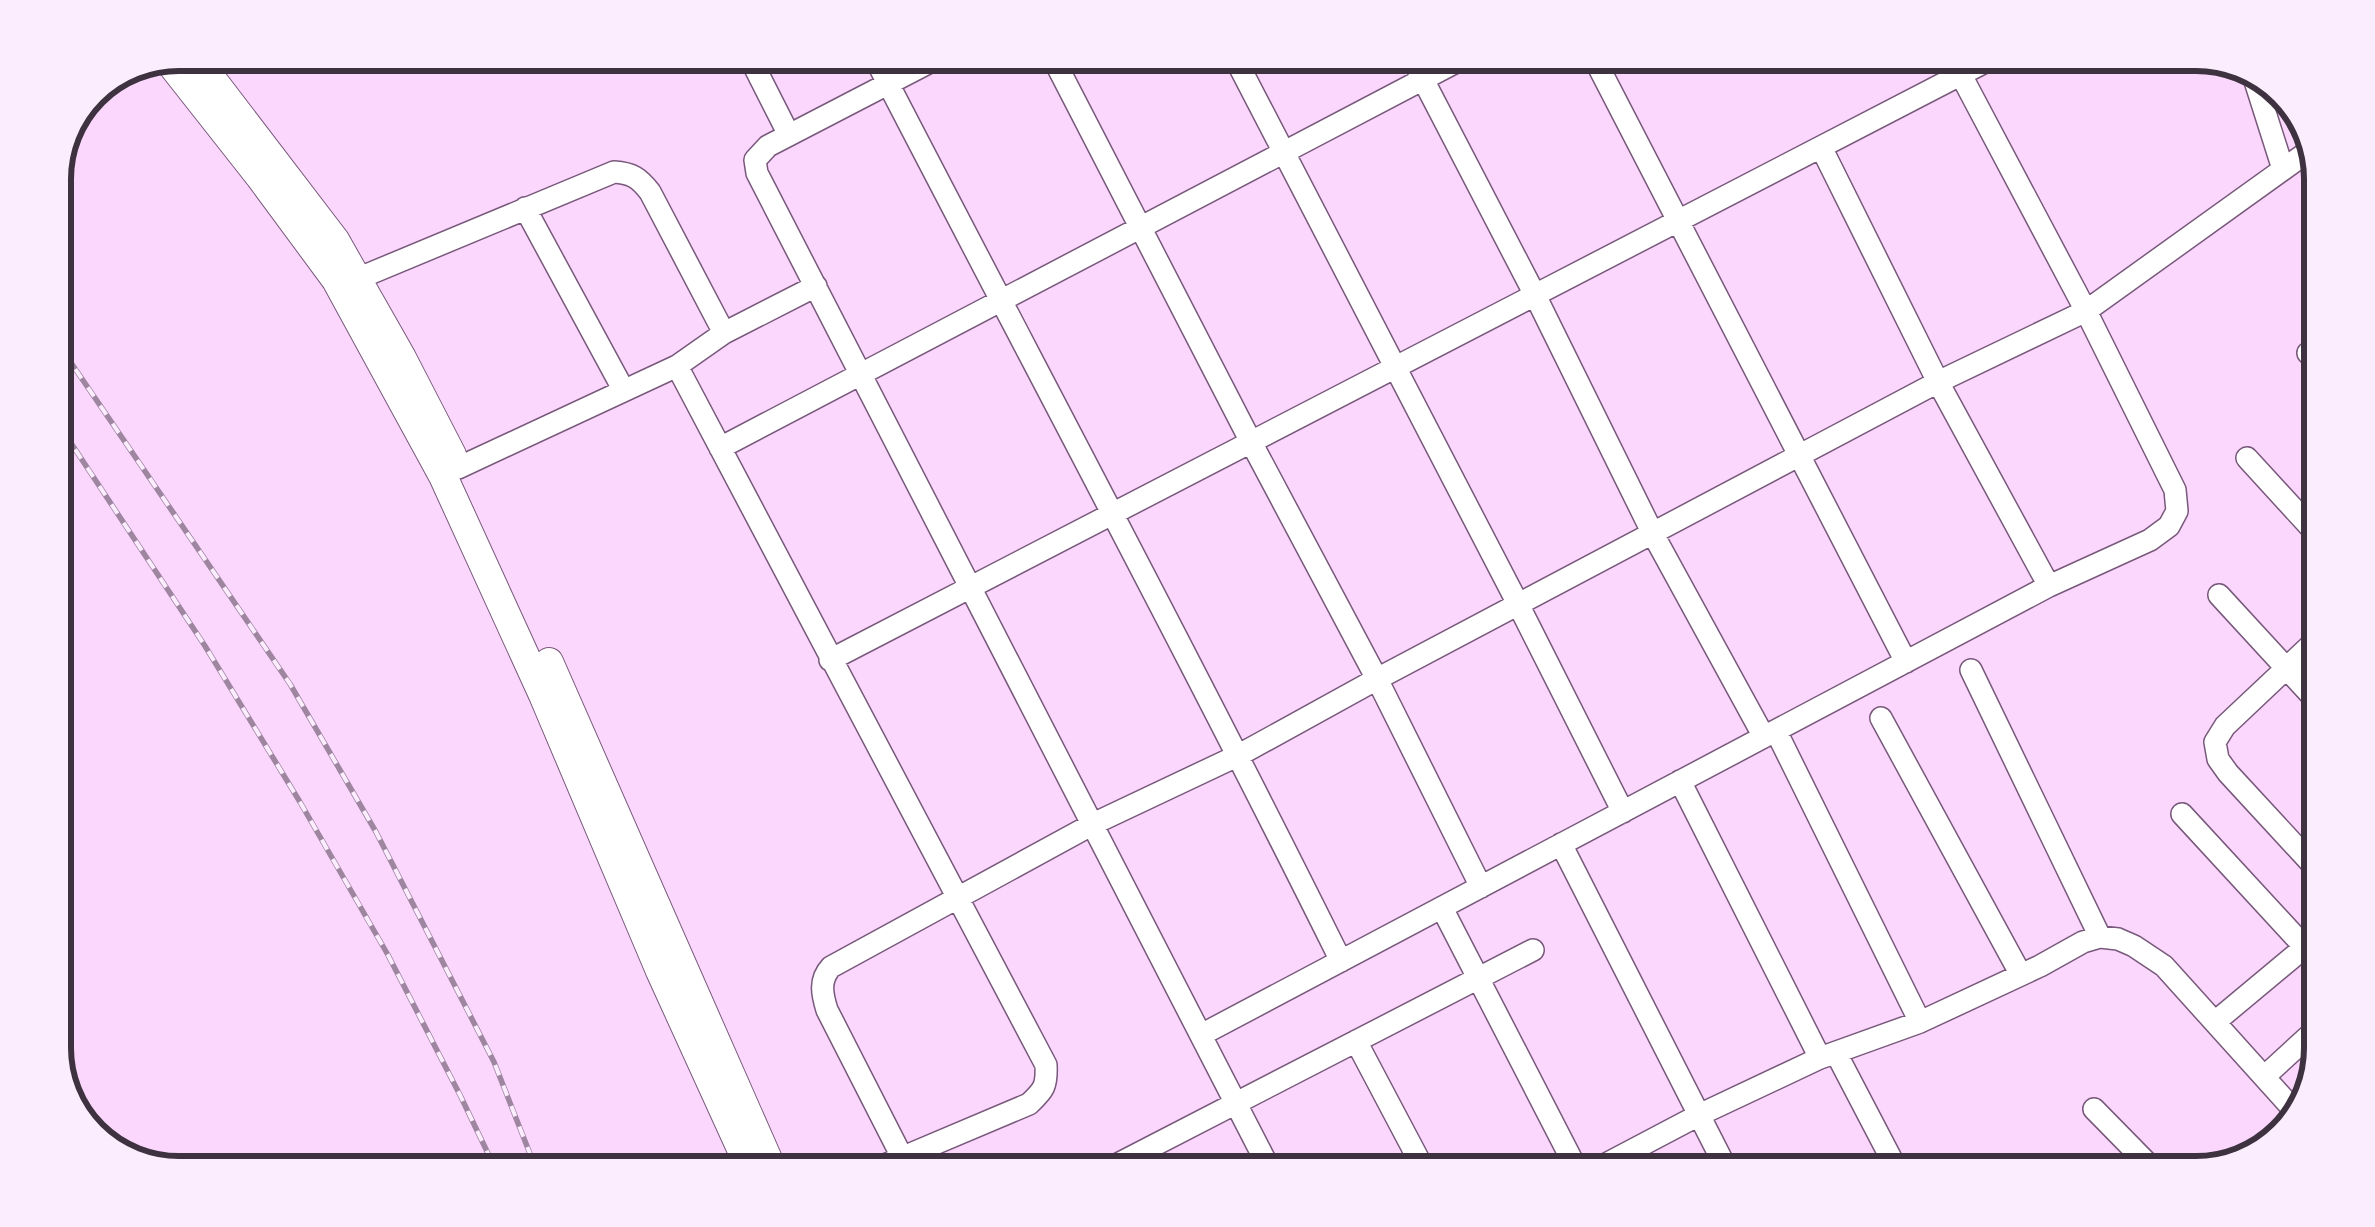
<svg xmlns="http://www.w3.org/2000/svg" width="2375" height="1227" font-family="'Nunito Sans',sans-serif">
  <style>
    .lines { fill: none; stroke-linecap: round; stroke-linejoin: round }
    .street-casing { stroke: #78597b; stroke-width: 24 }
    .secondary-casing { stroke: #78597b; stroke-width: 30 }
    .street { stroke: #fff; stroke-width: 21 }
    .secondary { stroke: #fff; stroke-width: 28 }
    .rail-casing { stroke: #9e85a0; stroke-width: 5.5 }
    .rail { stroke: #fbedfd; stroke-width: 4; stroke-dasharray: 11; stroke-linecap: butt }
    .rim { fill: none; stroke: #3e3140; stroke-width: 6 }
  </style>
  <rect width="100%" height="100%" fill="#fbd7fe"/>
  <g class="lines">
    <g class="street-casing">
      <path id="street" d="M752,62L789,135
        M877,62C1032,362 1191,659 1341,961
        M930,62L768,146L755,160L757,173L1267,1164
        M1055,62L1251,442L1377,679L1481,887
        M1237,62L1518,604L1623,812
        M1414,62L1535,295L1653,534L1764,737
        M1596,62L1906,662
        M2255,81L2283,169
        M1821,147L1938,382L2049,586
        M525,208L623,389
        M357,279L614,172C632,173 639,178 650,192L724,333
        M2308,353L2312,357
        M677,366L1046,1065C1047,1086 1044,1090 1029,1104L887,1164
        M720,448L1456,62
        M2247,458L2312,529
        M458,468L677,366L724,333L816,286
        M2219,595L2312,696
        M2312,644L2225,726L2215,742L2218,759L2228,773L2312,864
        M830,660L1985,62
        M1971,670L2100,937
        M1881,718L2021,975
        M1776,731L1920,1022
        M1680,781L1820,1058
        M2182,814L2312,955
        M1561,844L1724,1164
        M1442,908L1574,1164
        M2215,1022L2305,947
        M1201,1035L2049,586L2150,540L2169,526L2177,511L2175,490L2086,311L1961,75
        M1356,1041L1421,1164
        M1836,1053L1894,1164
        M2264,1077L2312,1033
        M2094,1109L2148,1164
        M902,1157L827,1010C822,994 819,980 831,967L1093,824L1239,755L1377,679L1938,382L2086,311L2306,153
        M1118,1164L1533,950
        M1606,1164L1699,1115L1820,1058L1920,1022L2040,966L2083,942L2100,937L2118,939L2134,946L2164,966L2292,1108"/>
    </g>
    <g class="secondary-casing">
      <path id="secondary" d="M199,62L335,240L402,358L452,455
        M171,64L260,177L336,280L443,476L543,695L660,971L748,1164
        M549,662L770,1164"/>
    </g>
    <use href="#street" class="street"/>
    <use href="#secondary" class="secondary"/>
    <g class="rail-casing">
      <path id="rail" d="M63,351L290,684L376,832L494,1062L534,1164
        M63,431L205,646L300,802L388,955L461,1097L493,1164"/>
    </g>
    <use href="#rail" class="rail"/>
  </g>
  <path d="M0 0H2375V1227H0ZM179 71H2196A108 108 0 0 1 2304 179V1048A108 108 0 0 1 2196 1156H179A108 108 0 0 1 71 1048V179A108 108 0 0 1 179 71Z" fill="#fbedfd" fill-rule="evenodd"/>
  <path class="rim" d="M179 71H2196A108 108 0 0 1 2304 179V1048A108 108 0 0 1 2196 1156H179A108 108 0 0 1 71 1048V179A108 108 0 0 1 179 71Z"/>
</svg>
